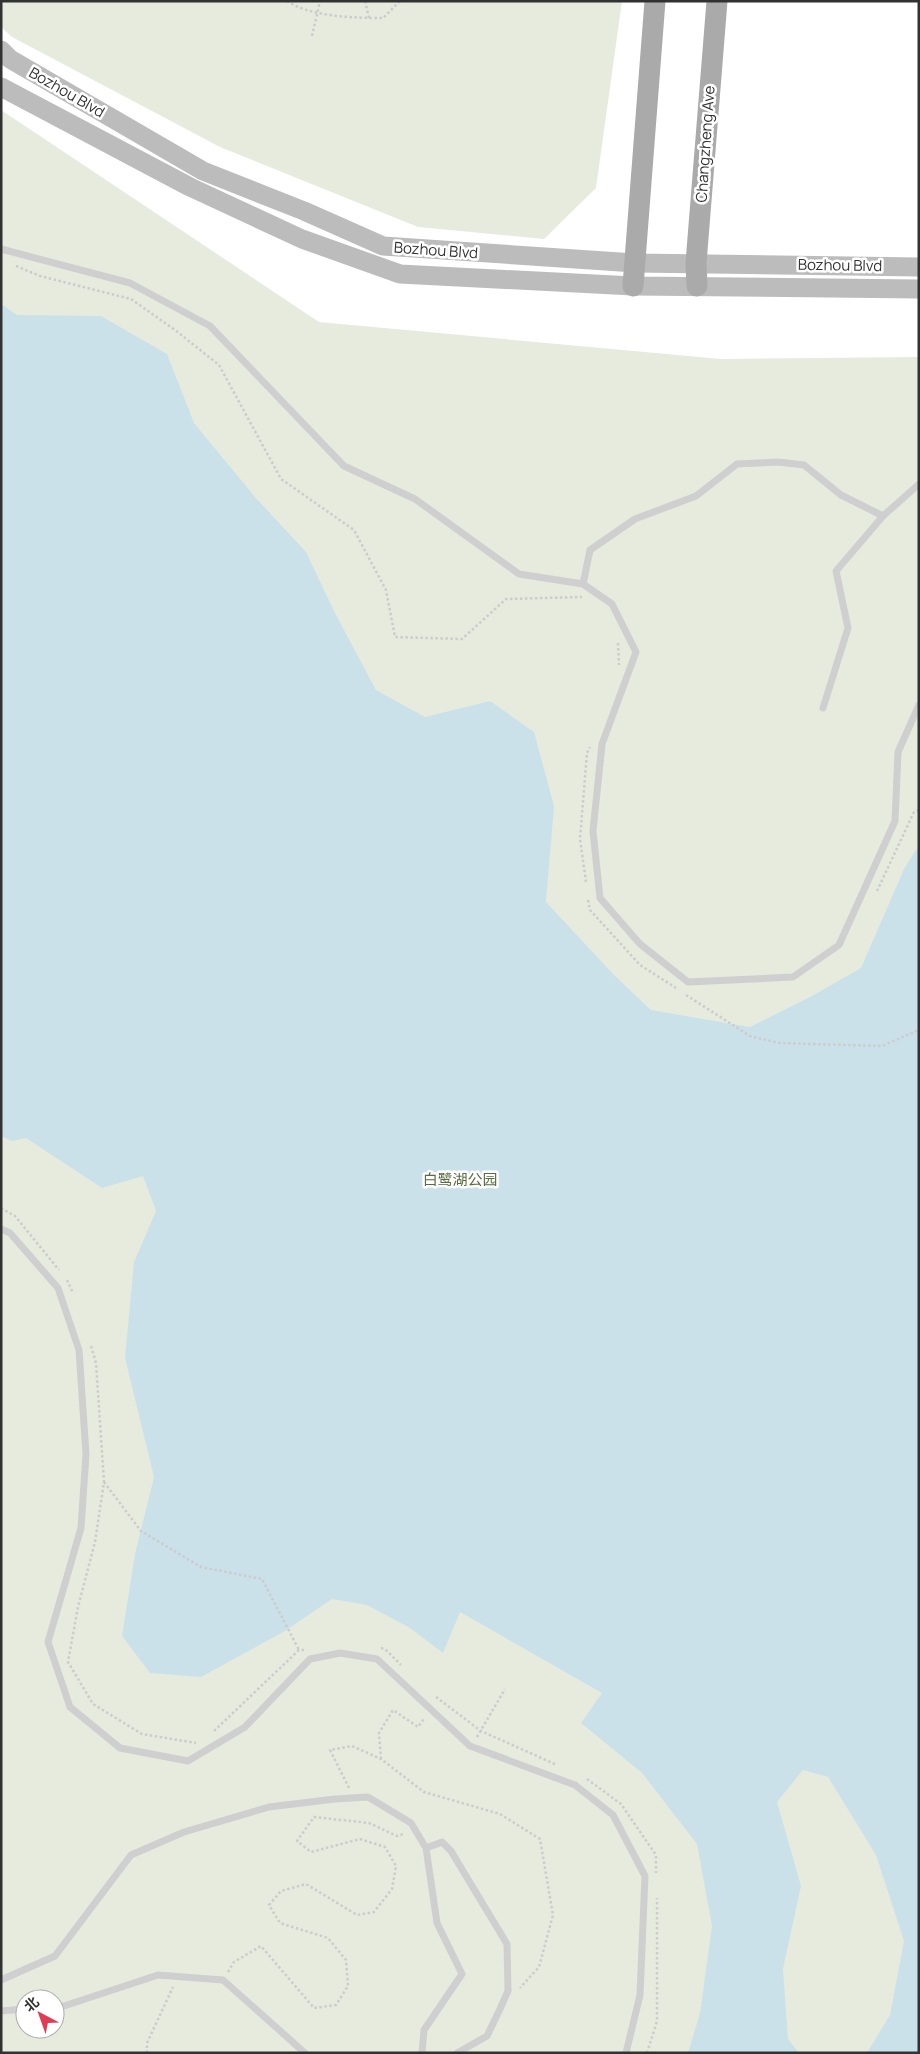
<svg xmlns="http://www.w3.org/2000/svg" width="920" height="2054" font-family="Manrope,'Noto Sans SC',sans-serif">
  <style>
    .green { fill: #e6ebde; fill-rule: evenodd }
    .water { fill: #cbe1ea }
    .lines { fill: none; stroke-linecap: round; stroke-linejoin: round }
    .path { stroke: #ccc; stroke-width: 2.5; stroke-dasharray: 2.5 2.5; stroke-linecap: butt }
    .lane { stroke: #cfcfcf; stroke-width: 7 }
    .secondary { stroke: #bcbcbc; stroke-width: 19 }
    .primary { stroke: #aaa; stroke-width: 21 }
    .labels { text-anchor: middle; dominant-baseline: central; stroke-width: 5; stroke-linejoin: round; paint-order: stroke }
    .street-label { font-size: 15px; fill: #323232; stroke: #fff }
    .park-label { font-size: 15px; fill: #586d40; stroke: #fff }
  </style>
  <rect width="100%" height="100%" fill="#fff"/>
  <path class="green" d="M1,1H622L596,188L544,239L418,227L220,147L12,37L1,27Z
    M1,110L319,322L721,359L919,357V2053H1ZM25,1999H55V2029H25Z"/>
  <path class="water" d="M1,304L17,315L101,316L167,354L194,423L255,497L306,552L335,613L376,690L425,717L490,701L534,732L554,806L546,902L614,975L651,1010L750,1027L812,996L861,968L904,869L919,845V2053H867L890,2015L904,1941L876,1855L828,1777L803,1770L777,1802L801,1886L783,1969L788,2039L799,2053H688L700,2013L712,1926L697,1844L642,1773L581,1723L602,1693L460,1612L443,1653L410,1628L367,1605L332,1599L285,1631L201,1677L150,1673L122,1636L135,1554L154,1477L125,1358L134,1262L156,1211L143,1176L102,1188L26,1138L12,1141L1,1136Z"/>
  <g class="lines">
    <path class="path" d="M287,1C311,17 355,18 383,18L400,1
      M365,1L369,18
      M312,36L320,1
      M16,266L40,276L131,299L175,330L219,365L281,479L354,530L386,590L395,637L462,639L506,599L582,597
      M618,643L619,665
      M586,882L580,839L587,753L590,747
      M877,891L914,812L919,810
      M588,900L590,910L640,965L676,988
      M686,995L750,1036L779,1043L882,1046L919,1030
      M1,1208L15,1216L59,1270
      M67,1280L73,1293
      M91,1346L96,1363L104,1482L95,1542L78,1607L68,1662L93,1704L142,1734L196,1743
      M104,1482L141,1531L201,1567L262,1579L299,1650
      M381,1648L385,1649L401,1665
      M436,1697L481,1731L557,1765
      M214,1731L299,1650H304
      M477,1737L505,1689
      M381,1759L379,1733L393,1710L418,1727L424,1719
      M587,1779L621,1804L656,1855V1873
      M349,1788L330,1750L352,1746L381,1759L424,1792L500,1814L540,1839L553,1915L539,1967L520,1988
      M228,1972L234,1962L261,1946L314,2008L336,2005L348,1986L346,1960L328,1938L280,1923L269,1905L281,1891L306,1884L357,1915L374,1912L392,1889L396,1866L385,1847L360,1839L311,1852L297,1841L314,1817L369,1823L397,1836L404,1834
      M147,2053V2043L173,1987
      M647,2053L657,2021V1898"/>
    <path class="lane" d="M1,249L130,283L210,326L344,466L415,499L519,574L583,584L612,604L636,652L602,744L593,831L600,898L640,944L688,982L793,977L839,945L895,821L898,752L919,705
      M883,516L919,484
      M583,584L590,550L635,519L696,496L737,464L778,462L804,465L841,495L883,516L836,571L848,628L823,708
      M1,1229L10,1233L58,1288L79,1350L86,1454L81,1528L48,1642L70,1707L120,1748L188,1761L245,1727L310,1659L340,1653L377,1659L470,1746L575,1785L613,1815L645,1876L640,1995L626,2053
      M426,1848L442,1842L451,1851L507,1944L508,1991L500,2009L487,2036L457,2053
      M1,1980L55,1956L131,1855L184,1832L269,1807L335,1799L368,1797L411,1823L426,1848L437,1923L462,1974L424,2030L422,2053
      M55,2007L64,2006L158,1975L223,1980L305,2053
      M1,2011L25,2009"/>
    <path class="secondary" d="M1,50L10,59L203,171L304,211L383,246L635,263L919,267
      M1,87L190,187L302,239L400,274L633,286L919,289"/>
    <path class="primary" d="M633,286L655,1
      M697,286L696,263L717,1"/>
  </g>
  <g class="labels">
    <g class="street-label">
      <text transform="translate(67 92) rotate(30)">Bozhou Blvd</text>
      <text transform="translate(705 144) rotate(-86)">Changzheng Ave</text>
      <text transform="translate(436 250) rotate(4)">Bozhou Blvd</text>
      <text transform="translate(840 265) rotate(1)">Bozhou Blvd</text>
    </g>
    <g class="park-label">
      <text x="460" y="1179">白鹭湖公园</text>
    </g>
  </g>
  <rect width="920" height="2054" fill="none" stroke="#323232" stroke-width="5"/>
  <g transform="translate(40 2014) rotate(319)"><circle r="24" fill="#ffffff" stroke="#adadad"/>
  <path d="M0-4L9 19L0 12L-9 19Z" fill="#e03c55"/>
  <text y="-8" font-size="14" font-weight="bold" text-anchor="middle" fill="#323232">北</text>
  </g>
</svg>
